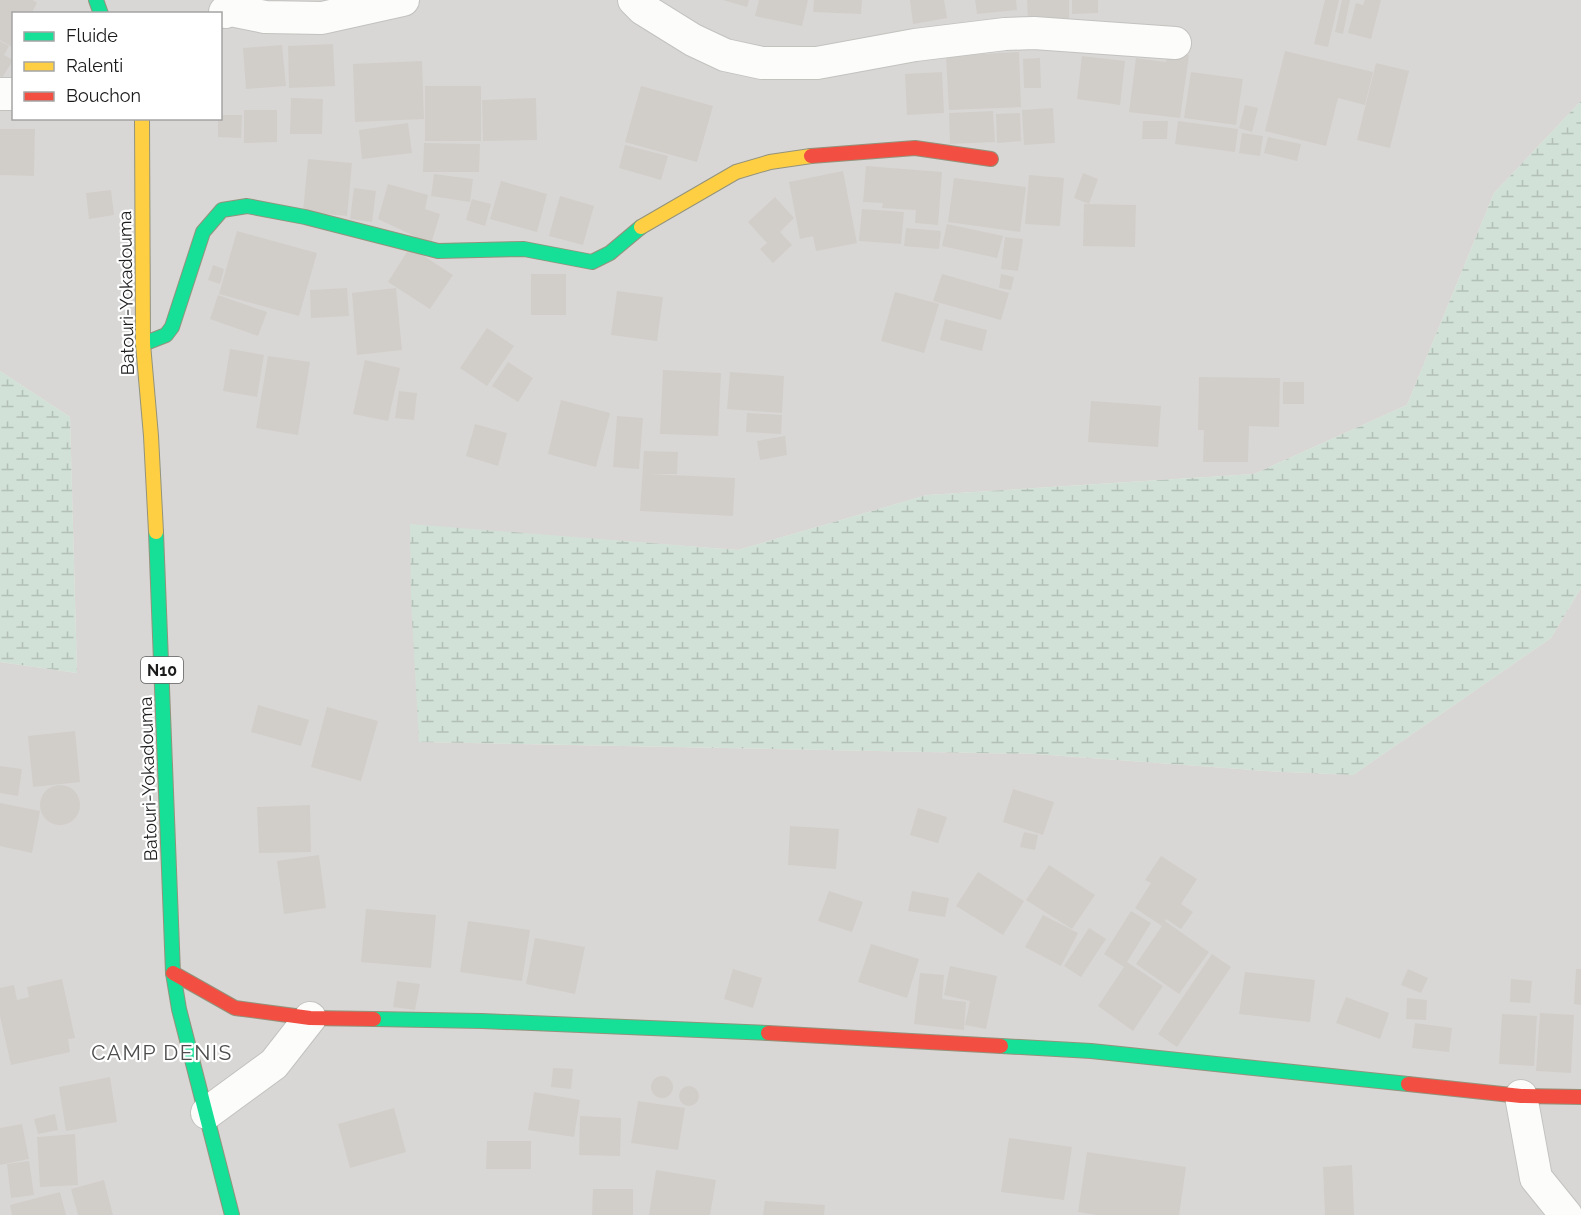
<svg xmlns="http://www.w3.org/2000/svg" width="1581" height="1215" font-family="Raleway,sans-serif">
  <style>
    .residential { fill: #d9d7d5; fill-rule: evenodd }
    .wetland { fill: url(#wetland-marsh) }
    .building { fill: #d1ceca }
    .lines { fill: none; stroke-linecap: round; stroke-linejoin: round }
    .street-casing { stroke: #c2c2bf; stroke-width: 34 }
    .fast-casing { stroke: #93937c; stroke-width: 16 }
    .slow-casing { stroke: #93937c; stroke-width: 16 }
    .jam-casing { stroke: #93937c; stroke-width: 16 }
    .street { stroke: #fcfcfb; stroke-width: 32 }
    .fast { stroke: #16e098; stroke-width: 14 }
    .slow { stroke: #ffcf43; stroke-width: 14 }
    .jam { stroke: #f24e42; stroke-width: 14 }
    .labels { text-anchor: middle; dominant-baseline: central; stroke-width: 4.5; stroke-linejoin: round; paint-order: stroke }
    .shield { fill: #fff; stroke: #5f5f5f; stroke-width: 1.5 }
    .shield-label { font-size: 16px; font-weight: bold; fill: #1b1b1b }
    .street-label { font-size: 18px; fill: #1b1b1b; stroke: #fff }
    .quarter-label { font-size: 21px; letter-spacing: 1.5px; fill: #4e4e4e; stroke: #fff }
  </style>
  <defs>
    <pattern id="wetland-marsh" width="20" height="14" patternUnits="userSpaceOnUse" patternTransform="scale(1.5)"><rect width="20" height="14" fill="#d1e1d7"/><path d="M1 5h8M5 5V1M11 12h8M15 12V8" fill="none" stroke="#b3c0b8"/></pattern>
  </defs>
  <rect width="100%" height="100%" fill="#eae8e3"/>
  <path class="residential" d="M0,0H1581V101L1494,193L1407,405L1254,474L927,495L738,550L410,525L420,742L1036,754L1267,771L1353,775L1551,638L1581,588V1215H0V662L77,673L70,417L0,371ZM14,14H220V118H14Z"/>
  <path class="wetland" d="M1581,101V588L1551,638L1353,775L1267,771L1036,754L419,742L411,600L410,524L738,550L927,495L1254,474L1407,405L1494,193Z
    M0,371L70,417L77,673L0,662Z"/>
  <path class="building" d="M0,0H33L37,3L31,14H14V43L12,47L0,40Z
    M723,0H749L747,7Z
    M759,0H808L802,26L755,16Z
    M814,0H862L861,14L813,12Z
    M910,0H944L947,18L913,24Z
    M975,0H1016L1017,10L977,14Z
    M1027,0H1069V18L1028,20Z
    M1072,0H1098V13L1072,14Z
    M1325,0H1339L1328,47L1314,44Z
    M1342,0H1350L1343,34L1335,32Z
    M1365,0H1381L1371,39L1348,33L1356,3L1363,5Z
    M0,41L9,46L4,55L13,60L2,78L0,76Z
    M333,44L335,86L289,88L288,46Z
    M282,45L286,86L246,89L243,48Z
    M1285,51L1373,72L1365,105L1338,98L1326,146L1265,131Z
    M1019,52L1021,107L949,110L946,56Z
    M1167,52L1189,55L1180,118L1129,112L1136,58L1166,62Z
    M1082,56L1125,61L1120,105L1077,99Z
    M1040,58L1041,88H1024L1023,59Z
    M422,61L424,119L355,122L353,64Z
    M1376,63L1409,71L1390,148L1357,140Z
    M942,72L944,113L907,115L905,74Z
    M1191,72L1243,79L1236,125L1184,118Z
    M425,86H481V141H425Z
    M641,86L713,106L697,162L625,142Z
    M291,98L323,99L322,134H290Z
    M536,98L537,140L483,141L482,100Z
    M1245,105L1258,108L1252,132L1239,128Z
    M1053,108L1055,143L1024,145L1022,110Z
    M244,110H277V142L244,143Z
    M993,111L995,142L950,144L949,113Z
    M1020,113L1021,141L997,143L996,114Z
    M220,115H242L241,138L218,137V118H220Z
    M1143,121H1168L1167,139H1142Z
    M1178,121L1238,129L1235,152L1175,144Z
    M408,123L412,153L362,159L359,130Z
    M0,129H35L34,176L0,175Z
    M1242,133L1263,136L1260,156L1239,153Z
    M1268,137L1301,144L1297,161L1264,153Z
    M424,143L480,144L479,172H423Z
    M625,145L668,156L661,180L619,168Z
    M308,159L352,163L347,216L303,212Z
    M866,166L942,172L938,225L915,223L916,210L882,208L883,203L863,202Z
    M843,171L857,243L816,251L813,236L800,239L789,182Z
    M1083,173L1098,179L1089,204L1074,198Z
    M434,174L473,179L470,202L431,196Z
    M1029,175L1064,178L1060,226L1025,224Z
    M954,178L1026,187L1020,232L948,222Z
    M501,181L547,194L537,232L490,219Z
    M388,184L428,195L425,209L440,214L431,244L378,219Z
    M354,188L376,191L372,222L350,219Z
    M111,190L114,215L89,219L86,193Z
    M560,196L594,206L583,245L549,236Z
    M775,197L794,218L780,232L792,245L773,263L760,249L767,243L748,222Z
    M472,199L491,204L485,226L466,220Z
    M1084,204L1136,205L1135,247L1083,246Z
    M862,209L904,212L901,244L859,241Z
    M947,224L1003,236L997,258L942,246Z
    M906,228L941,231L939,249L904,246Z
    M237,231L317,253L299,316L219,294Z
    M1005,237L1023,239L1018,271L1001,269Z
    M410,247L453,275L430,309L388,282Z
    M213,265L224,269L220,284L208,280Z
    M531,274H566V315H531Z
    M942,274L1009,293L1001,320L933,301Z
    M1001,274L1014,277L1011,290L999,288Z
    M347,288L349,316L311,318L310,290Z
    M396,288L402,350L357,355L352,293Z
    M617,291L663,297L657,341L611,335Z
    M895,292L939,304L924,353L881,341Z
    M218,295L267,312L258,336L210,319Z
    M945,319L987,330L982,351L940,340Z
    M487,328L514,346L487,386L460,368Z
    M230,349L264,355L257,397L223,391Z
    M268,356L310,362L298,435L256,428Z
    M365,360L400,368L388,421L353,414Z
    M508,362L533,378L518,402L492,386Z
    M663,370L721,373L718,436L660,434Z
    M730,372L784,376L782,413L727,409Z
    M1199,377L1280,378L1279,427L1249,426L1248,462H1203L1204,430H1198Z
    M1283,382H1304V404H1283Z
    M399,391L417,393L414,420L395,418Z
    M561,400L610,413L596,467L548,454Z
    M1091,401L1161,406L1158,447L1088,442Z
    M747,413L782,415L781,434L746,432Z
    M617,416L643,418L639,469L613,467Z
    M475,424L507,433L498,466L466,456Z
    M785,436L787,455L760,460L757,441Z
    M644,451L678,452L677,474H649L735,478L733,516L640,511Z
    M258,705L309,720L301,746L251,732Z
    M327,707L378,721L361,781L311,767Z
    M75,731L80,782L33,787L28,736Z
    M0,766L22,769L18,796L0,793Z
    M40 805a20 20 0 1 1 40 0a20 20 0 1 1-40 0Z
    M1013,789L1054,802L1043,835L1003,822Z
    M0,803L40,811L32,853L0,846Z
    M310,805L311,852L259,853L257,807Z
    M918,808L947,817L938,843L910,835Z
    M790,826L839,829L836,869L788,865Z
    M1024,832L1038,835L1035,850L1020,847Z
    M319,855L326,908L284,914L277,861Z
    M1161,856L1197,879L1181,904L1193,912L1181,929L1166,919L1165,921L1209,952L1179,994L1136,964L1162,926L1135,908L1151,883L1145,880Z
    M1049,865L1095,895L1072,929L1026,900Z
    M978,872L1024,901L1003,935L956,906Z
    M829,891L863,902L852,932L818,921Z
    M912,891L949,898L945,917L908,911Z
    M366,909L436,915L431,968L361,962Z
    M1131,911L1151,923L1127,962L1163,986L1133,1031L1098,1006L1124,967L1104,954Z
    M1043,915L1078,933L1061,966L1025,947Z
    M468,921L530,930L522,981L460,972Z
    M1089,928L1106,939L1081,977L1064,966Z
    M535,938L585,947L575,994L526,984Z
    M871,944L919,959L907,998L858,982Z
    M1212,954L1231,967L1177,1047L1158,1034Z
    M950,966L997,976L986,1029L965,1025L970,1001L944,995Z
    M733,969L762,978L753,1008L724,999Z
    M1408,969L1428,978L1421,993L1401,985Z
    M1576,969H1581V1005L1574,1004Z
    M1245,972L1315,980L1310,1022L1239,1014Z
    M920,973L944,975L942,999L966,1002L964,1030L914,1024Z
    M62,979L75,1038L68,1039L70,1052L11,1065L0,1016V988L14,985L17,1000L29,997L27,987Z
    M1511,979L1532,981L1530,1003L1510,1002Z
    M397,981L420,984L415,1010L393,1007Z
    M1346,997L1389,1013L1380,1039L1336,1023Z
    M1407,998L1427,1000L1426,1020L1406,1019Z
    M1540,1013L1574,1015L1571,1073L1536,1071Z
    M1502,1014L1537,1016L1534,1066L1499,1064Z
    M1415,1023L1452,1028L1449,1052L1412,1048Z
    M553,1068L573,1069L571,1089L551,1087Z
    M651 1087a11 11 0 1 1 22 0a11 11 0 1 1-22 0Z
    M110,1077L117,1122L66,1131L59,1087Z
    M679 1096a10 10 0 1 1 20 0a10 10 0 1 1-20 0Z
    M534,1092L580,1100L574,1137L528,1130Z
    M638,1101L685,1108L678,1150L631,1143Z
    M394,1108L406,1152L350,1168L338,1124Z
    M55,1114L58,1130L38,1134L34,1119Z
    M580,1116L621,1118L620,1156L579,1155Z
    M22,1124L29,1159L0,1165V1128Z
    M75,1134L78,1185L40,1187L37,1137Z
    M1009,1138L1072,1147L1064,1200L1001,1192Z
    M487,1141H531V1169H486Z
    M1087,1152L1186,1167L1179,1215H1096L1078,1212Z
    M29,1161L34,1195L11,1198L7,1164Z
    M1352,1165L1354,1215H1325L1323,1167Z
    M656,1170L716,1180L710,1215H649Z
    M104,1180L113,1215H78L71,1189Z
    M593,1189H633V1215H592Z
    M60,1192L66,1215H12L10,1205Z
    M765,1201L825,1205L824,1215H763Z"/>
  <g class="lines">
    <g class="street-casing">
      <path id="street" d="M634,0L643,9L693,40L725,55L762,63H817L915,45L1005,34L1034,33L1175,43
        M225,12L231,10L265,17L322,18L403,0
        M0,94H14
        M1521,1096L1536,1178L1566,1215
        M207,1113L274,1064L310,1018"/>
    </g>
    <g class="fast-casing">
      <path id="fast" d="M96,0L101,14
        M143,344L166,335L172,327L203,232L222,210L247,206L305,217L438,251L524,249L592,262L610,253L641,227
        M156,532L173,973L179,1009L232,1215
        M374,1019L482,1021L768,1033
        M1001,1046L1091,1051L1408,1084"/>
    </g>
    <g class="slow-casing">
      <path id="slow" d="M142,118L143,344L151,436L156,532
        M641,227L736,172L770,162L811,156"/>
    </g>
    <g class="jam-casing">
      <path id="jam" d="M811,156L915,148L991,159
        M173,973L235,1008L310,1018L374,1019
        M768,1033L1001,1046
        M1408,1084L1521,1096L1581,1097"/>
    </g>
    <use href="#street" class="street"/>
    <use href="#fast" class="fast"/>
    <use href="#slow" class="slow"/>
    <use href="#jam" class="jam"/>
  </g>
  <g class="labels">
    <rect class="shield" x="141" y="657" width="42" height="26" rx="4.5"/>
    <g class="shield-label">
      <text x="162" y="670">N10</text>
    </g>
    <g class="street-label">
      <text transform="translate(126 293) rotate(-91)">Batouri-Yokadouma</text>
      <text transform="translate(148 779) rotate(-92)">Batouri-Yokadouma</text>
    </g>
    <g class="quarter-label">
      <text x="162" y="1052">CAMP DENIS</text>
    </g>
  </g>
  <rect x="12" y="12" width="210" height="108" fill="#ffffff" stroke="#a4a4a4" stroke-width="1.5"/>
  <rect x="24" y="32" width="30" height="9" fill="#16e098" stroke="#a4a4a4" stroke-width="1.5"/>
  <text x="66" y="42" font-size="18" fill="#1b1b1b">Fluide</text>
  <rect x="24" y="62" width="30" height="9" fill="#ffcf43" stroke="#a4a4a4" stroke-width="1.5"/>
  <text x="66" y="72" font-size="18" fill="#1b1b1b">Ralenti</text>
  <rect x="24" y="92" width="30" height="9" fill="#f24e42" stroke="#a4a4a4" stroke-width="1.5"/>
  <text x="66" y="102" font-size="18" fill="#1b1b1b">Bouchon</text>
</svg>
